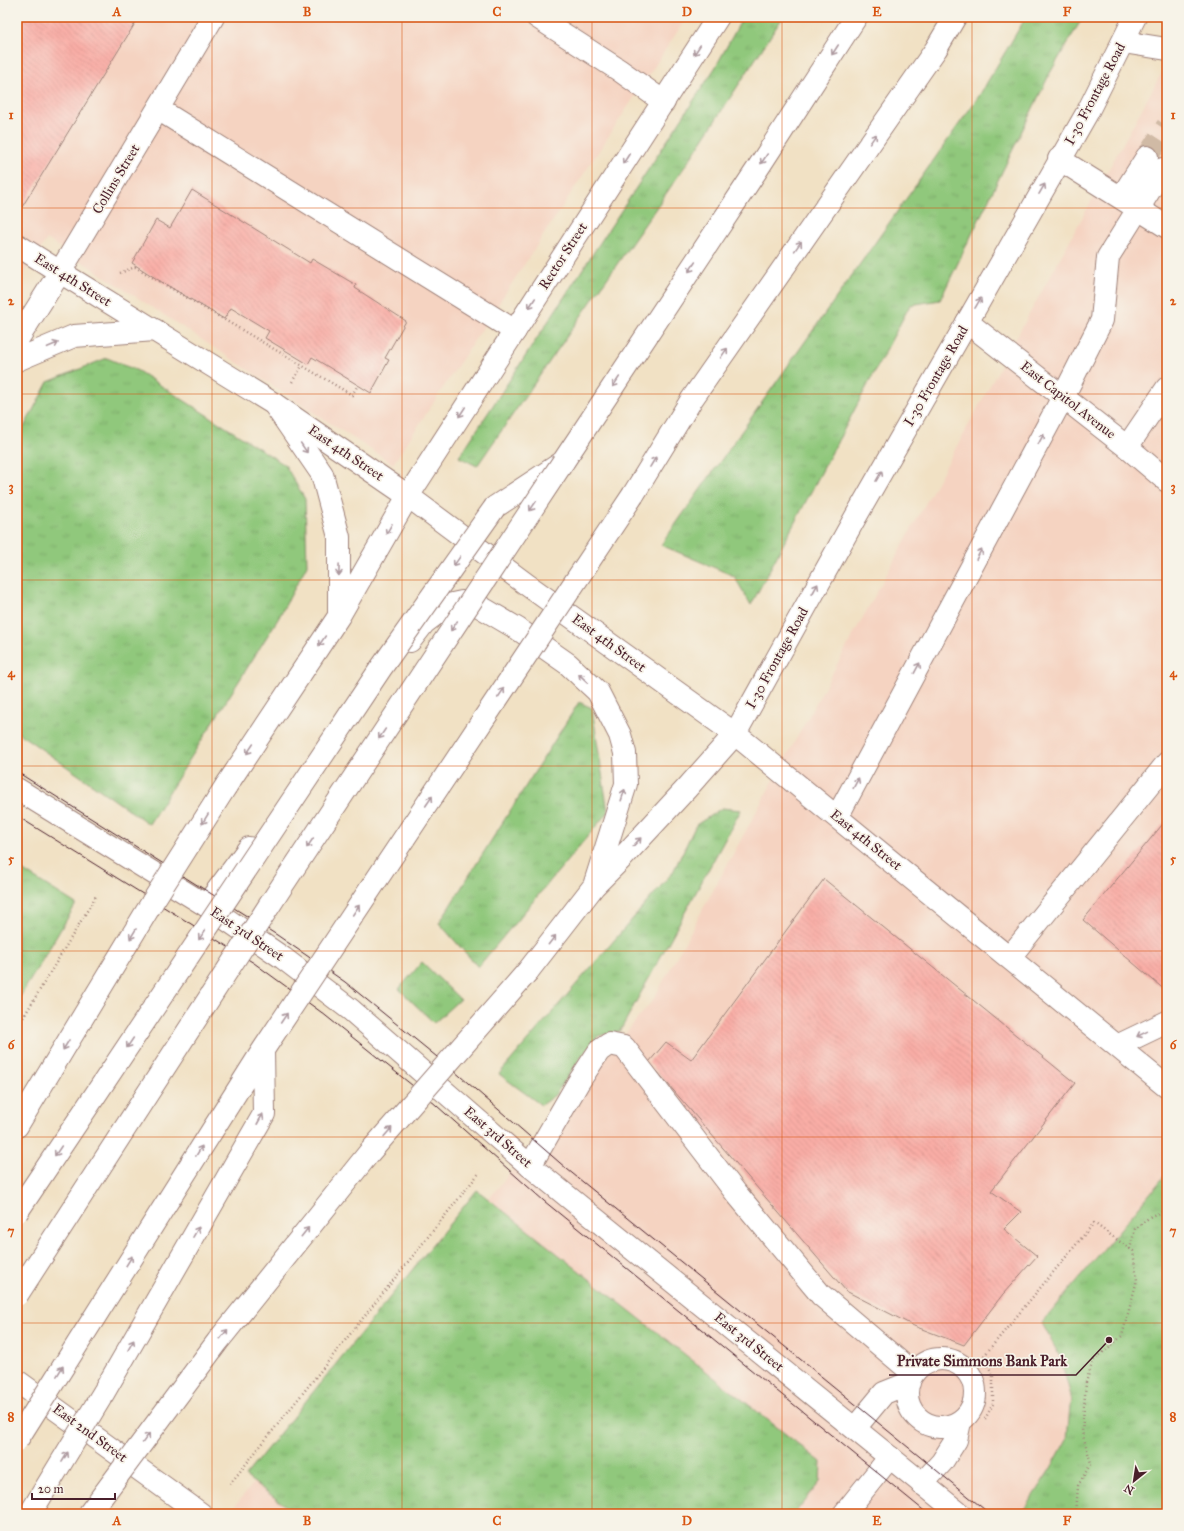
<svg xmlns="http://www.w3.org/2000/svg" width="1184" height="1531" font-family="'IM FELL Great Primer',serif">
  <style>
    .built { fill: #f5d3c1 }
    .grass { fill: url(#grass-tufts); stroke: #6d7454 }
    .building { fill: url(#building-back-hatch) }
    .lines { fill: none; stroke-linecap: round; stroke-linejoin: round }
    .minor-tunnel { stroke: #d0baa5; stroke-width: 22; stroke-dasharray: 22 11; stroke-linecap: butt }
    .minor-casing { stroke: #9e8078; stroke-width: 24 }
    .major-casing { stroke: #9e8078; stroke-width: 24 }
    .highway-casing { stroke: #9e8078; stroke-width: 24 }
    .path { stroke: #9e8078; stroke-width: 2.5; stroke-dasharray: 1 3; stroke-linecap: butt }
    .minor { stroke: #fff; stroke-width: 22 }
    .major { stroke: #fff; stroke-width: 22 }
    .highway { stroke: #fff; stroke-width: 22 }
    .tram { stroke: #4a1f2b; stroke-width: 1 }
    .highway-bridge-casing { stroke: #9e8078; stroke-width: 24; stroke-linecap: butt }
    .highway-bridge { stroke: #fff; stroke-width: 22 }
    .oneway { stroke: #ae9aa0 }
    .grid { fill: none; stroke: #d8530f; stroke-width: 1; stroke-opacity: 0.55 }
    .labels { text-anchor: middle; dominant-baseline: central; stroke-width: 3.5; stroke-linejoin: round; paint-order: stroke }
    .street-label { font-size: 14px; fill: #4a1f2b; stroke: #f7f3e8 }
    .leader { fill: none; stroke: #4a1f2b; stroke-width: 1.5 }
    .callout-dot { fill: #4a1f2b; stroke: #f7f3e8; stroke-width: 1.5 }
    .callout-label { font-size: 15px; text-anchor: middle; font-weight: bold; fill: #4a1f2b; stroke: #f7f3e8; stroke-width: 3.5; stroke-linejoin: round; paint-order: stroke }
    .neatline { fill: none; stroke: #d8530f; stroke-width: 1.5 }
    .grid-label { font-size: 13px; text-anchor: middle; font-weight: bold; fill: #d8530f }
  </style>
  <defs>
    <pattern id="grass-tufts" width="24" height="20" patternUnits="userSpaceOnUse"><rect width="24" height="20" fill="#90c87c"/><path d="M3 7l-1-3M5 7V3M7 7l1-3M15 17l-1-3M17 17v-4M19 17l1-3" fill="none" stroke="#7eab6b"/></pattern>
    <pattern id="building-back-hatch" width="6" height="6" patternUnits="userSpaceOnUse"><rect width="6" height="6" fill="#f9ada6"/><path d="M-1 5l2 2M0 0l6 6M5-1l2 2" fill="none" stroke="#d7948f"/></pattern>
  </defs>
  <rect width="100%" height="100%" fill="#f7f3e8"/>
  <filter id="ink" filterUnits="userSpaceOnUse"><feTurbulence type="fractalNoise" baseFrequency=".025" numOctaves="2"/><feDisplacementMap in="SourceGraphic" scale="8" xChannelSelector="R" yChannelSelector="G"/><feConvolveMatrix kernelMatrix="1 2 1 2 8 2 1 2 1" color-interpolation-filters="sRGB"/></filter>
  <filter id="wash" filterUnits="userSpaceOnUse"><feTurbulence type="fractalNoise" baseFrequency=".012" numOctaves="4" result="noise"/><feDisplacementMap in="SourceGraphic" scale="16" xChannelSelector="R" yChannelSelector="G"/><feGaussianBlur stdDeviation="0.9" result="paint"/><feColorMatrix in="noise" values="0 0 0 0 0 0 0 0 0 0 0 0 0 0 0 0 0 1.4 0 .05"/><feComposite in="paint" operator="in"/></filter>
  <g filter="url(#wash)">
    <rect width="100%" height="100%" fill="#f1e1c4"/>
    <path class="built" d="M17,17H687L393,464L47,239L17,285Z
      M1167,63V1514H228L653,1000Z"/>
    <path class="grass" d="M743,17H783L690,159L477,466L459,457L715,68Z
      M1026,17H1083L1050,73L940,300L910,305L751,605L734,576L661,545L979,96Z
      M107,358L138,371L285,465L305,499L307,565L278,619L149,824L17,732V440L48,382Z
      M579,702L592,708L608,812L478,967L439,923Z
      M722,808L741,810L620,1031L598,1036L582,1056L555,1095L541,1105L499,1074L673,872L696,825Z
      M17,867L76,904L17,1002Z
      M422,962L460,999L434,1023L399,989Z
      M1167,1173V1514H1027L1023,1511L1051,1468L1067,1439L1071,1396L1060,1357L1042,1323Z
      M477,1190L821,1462L820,1482L794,1514H297L245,1476Z"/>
    <g id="blocks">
      <path class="building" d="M17,17H139L22,207L17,203Z
        M192,190L310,263L312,259L356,285L355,288L406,321L385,358L389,360L371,393L312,357L308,364L265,338L269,331L231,308L224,319L160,281L132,263L156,220L170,228Z
        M1167,819V992L1083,920Z
        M824,879L1075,1083L991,1191L1021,1212L1004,1229L1037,1256L1003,1294L964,1345L914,1326L846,1291L649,1062L666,1042L691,1060Z"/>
    </g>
  </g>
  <g filter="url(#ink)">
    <use href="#blocks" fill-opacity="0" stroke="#9e8078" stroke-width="1"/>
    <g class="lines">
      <path class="minor-tunnel" d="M1147,157L1167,126"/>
      <g class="minor-casing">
        <path id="minor" d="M537,17L619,70L664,102
          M1123,42L1167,49
          M158,109L515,331
          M1059,159L1167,227
          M1121,198L1147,157
          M17,245L60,272L213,17
          M967,322L1127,447L1167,481
          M1127,447L1167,388
          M735,734L1167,1087
          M837,817L1063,397L1102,320L1108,257L1163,169
          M1009,958L1167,763
          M1117,1046L1167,1022
          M530,1166L578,1083L599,1051L609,1044L624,1047L736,1193L821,1295L913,1373
          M907 1393a34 34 0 1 1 68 0a34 34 0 1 1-68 0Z
          M17,1381L201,1514
          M855,1428L884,1393L909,1383
          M922,1484L942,1462L956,1440L960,1422
          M844,1514L890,1457"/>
      </g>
      <g class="major-casing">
        <path id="major" d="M17,340L60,272L274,404L408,496L526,584L735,734L855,518L1087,113L1135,17
          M17,360L74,336L155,330
          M408,496L718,17
          M17,789L207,906L283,958L351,1010L530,1166L960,1514"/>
      </g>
      <g class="highway-casing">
        <path id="highway" d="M274,404L322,474L339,537V614
          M633,495L692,399L936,49L955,17
          M495,507L563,462L758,168L856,17
          M410,641L424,623L448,605L462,602L479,606L518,629L568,664L598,692L620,735L625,753L626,784L594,886
          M226,786L339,616L408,496
          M207,906L214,895L249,848
          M528,971L594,886L622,858L687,788L735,734
          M17,1126L153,901"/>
      </g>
      <path class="path" d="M120,273L135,267L352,395L358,385
        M292,382L302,366
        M17,1028L96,896
        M985,1419L993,1404V1375L983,1357L1094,1223L1130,1249
        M230,1484L480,1172
        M1076,1514L1078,1486L1091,1463L1082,1432L1086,1382L1093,1361L1122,1336L1137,1280L1133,1251L1130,1249L1135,1229L1151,1216L1167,1210"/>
      <use href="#minor" class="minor"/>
      <use href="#major" class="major"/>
      <use href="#highway" class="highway"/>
      <path class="tram" d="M17,772L277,935L345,982L453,1070L567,1169L990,1514
        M17,816L254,963L321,1012L428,1098L544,1201L928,1514"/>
      <g class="highway-bridge-casing">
        <path id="highway-bridge" d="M153,901L226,786
          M17,1212L381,668L495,507
          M17,1295L282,886L563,462
          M17,1440L263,1050L633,495
          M30,1514L104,1392L264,1114L263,1050
          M89,1514L218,1341L369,1153L528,971"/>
      </g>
      <use href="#highway-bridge" class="highway-bridge"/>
    </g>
    <defs><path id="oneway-shaft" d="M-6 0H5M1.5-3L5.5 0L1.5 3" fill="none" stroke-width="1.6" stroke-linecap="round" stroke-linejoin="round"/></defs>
    <g class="oneway">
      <use href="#oneway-shaft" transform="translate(697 50) rotate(123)"/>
      <use href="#oneway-shaft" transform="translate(835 50) rotate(123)"/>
      <use href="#oneway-shaft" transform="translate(873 139) rotate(-55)"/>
      <use href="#oneway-shaft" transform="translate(626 159) rotate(123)"/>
      <use href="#oneway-shaft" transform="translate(764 159) rotate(123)"/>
      <use href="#oneway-shaft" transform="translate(1042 189) rotate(-60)"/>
      <use href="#oneway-shaft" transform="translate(798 246) rotate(-55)"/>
      <use href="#oneway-shaft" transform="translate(692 267) rotate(124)"/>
      <use href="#oneway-shaft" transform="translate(532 303) rotate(123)"/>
      <use href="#oneway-shaft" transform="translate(978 303) rotate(-60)"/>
      <use href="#oneway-shaft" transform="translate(53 345) rotate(-23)"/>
      <use href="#oneway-shaft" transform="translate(724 353) rotate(-55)"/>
      <use href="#oneway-shaft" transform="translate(616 382) rotate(124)"/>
      <use href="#oneway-shaft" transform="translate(462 412) rotate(123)"/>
      <use href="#oneway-shaft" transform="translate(1041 439) rotate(-62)"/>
      <use href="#oneway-shaft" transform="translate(304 448) rotate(56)"/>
      <use href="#oneway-shaft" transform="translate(653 462) rotate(-59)"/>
      <use href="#oneway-shaft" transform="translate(879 476) rotate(-60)"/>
      <use href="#oneway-shaft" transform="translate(533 506) rotate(124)"/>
      <use href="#oneway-shaft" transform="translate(389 529) rotate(120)"/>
      <use href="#oneway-shaft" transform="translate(979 554) rotate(-62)"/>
      <use href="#oneway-shaft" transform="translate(457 561) rotate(125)"/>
      <use href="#oneway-shaft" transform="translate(339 570) rotate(91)"/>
      <use href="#oneway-shaft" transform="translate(815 589) rotate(-61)"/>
      <use href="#oneway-shaft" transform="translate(454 626) rotate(124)"/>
      <use href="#oneway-shaft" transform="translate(322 641) rotate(124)"/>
      <use href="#oneway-shaft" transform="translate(917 668) rotate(-62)"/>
      <use href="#oneway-shaft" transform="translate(583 678) rotate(-137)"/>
      <use href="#oneway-shaft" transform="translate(501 693) rotate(-56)"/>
      <use href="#oneway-shaft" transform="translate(382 734) rotate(124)"/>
      <use href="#oneway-shaft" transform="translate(250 749) rotate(124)"/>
      <use href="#oneway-shaft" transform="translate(856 783) rotate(-62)"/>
      <use href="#oneway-shaft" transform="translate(623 795) rotate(-72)"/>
      <use href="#oneway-shaft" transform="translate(429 801) rotate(-56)"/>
      <use href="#oneway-shaft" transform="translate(205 819) rotate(122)"/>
      <use href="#oneway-shaft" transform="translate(637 842) rotate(-47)"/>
      <use href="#oneway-shaft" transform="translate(310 843) rotate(124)"/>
      <use href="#oneway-shaft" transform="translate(356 910) rotate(-56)"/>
      <use href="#oneway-shaft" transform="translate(133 934) rotate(121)"/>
      <use href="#oneway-shaft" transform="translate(202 935) rotate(124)"/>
      <use href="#oneway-shaft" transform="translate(552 940) rotate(-52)"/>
      <use href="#oneway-shaft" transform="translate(284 1018) rotate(-56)"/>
      <use href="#oneway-shaft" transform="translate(1142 1034) rotate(154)"/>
      <use href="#oneway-shaft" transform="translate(130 1043) rotate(124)"/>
      <use href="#oneway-shaft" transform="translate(66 1045) rotate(121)"/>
      <use href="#oneway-shaft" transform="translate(260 1119) rotate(-61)"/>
      <use href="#oneway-shaft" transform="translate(388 1132) rotate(-49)"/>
      <use href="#oneway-shaft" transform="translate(58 1151) rotate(124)"/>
      <use href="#oneway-shaft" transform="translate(199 1151) rotate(-58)"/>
      <use href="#oneway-shaft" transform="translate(196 1232) rotate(-60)"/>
      <use href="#oneway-shaft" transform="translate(305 1232) rotate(-51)"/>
      <use href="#oneway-shaft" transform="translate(129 1261) rotate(-58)"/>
      <use href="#oneway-shaft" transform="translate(224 1334) rotate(-51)"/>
      <use href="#oneway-shaft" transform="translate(131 1345) rotate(-60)"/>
      <use href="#oneway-shaft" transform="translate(60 1371) rotate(-58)"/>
      <use href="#oneway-shaft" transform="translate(146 1438) rotate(-54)"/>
      <use href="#oneway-shaft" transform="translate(65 1457) rotate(-59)"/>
    </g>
  </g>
  <path class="grid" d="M212,17V1514M402,17V1514M592,17V1514M782,17V1514M972,17V1514M17,208H1167M17,394H1167M17,580H1167M17,766H1167M17,951H1167M17,1137H1167M17,1323H1167"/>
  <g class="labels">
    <g class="street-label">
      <text transform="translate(1095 94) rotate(-62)">I-30 Frontage Road</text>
      <text transform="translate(116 179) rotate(-59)">Collins Street</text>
      <text transform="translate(563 256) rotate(-57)">Rector Street</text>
      <text transform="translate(73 280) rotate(32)">East 4th Street</text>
      <text transform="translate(936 376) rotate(-60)">I-30 Frontage Road</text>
      <text transform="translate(1068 400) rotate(38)">East Capitol Avenue</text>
      <text transform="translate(346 453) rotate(34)">East 4th Street</text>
      <text transform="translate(609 643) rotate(36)">East 4th Street</text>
      <text transform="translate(777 658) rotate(-61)">I-30 Frontage Road</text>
      <text transform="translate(866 840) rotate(39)">East 4th Street</text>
      <text transform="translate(247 934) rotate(34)">East 3rd Street</text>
      <text transform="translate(498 1137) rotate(41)">East 3rd Street</text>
      <text transform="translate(749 1342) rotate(39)">East 3rd Street</text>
      <text transform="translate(90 1433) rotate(36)">East 2nd Street</text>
    </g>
  </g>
  <path class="leader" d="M1109 1340L1076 1375H889"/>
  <circle class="callout-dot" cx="1109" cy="1340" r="4"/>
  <g class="callout-label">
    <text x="982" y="1366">Private Simmons Bank Park</text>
  </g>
  <rect width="1184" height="1531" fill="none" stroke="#f7f3e8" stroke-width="44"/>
  <g transform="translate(1134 1481) rotate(210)" stroke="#f7f3e8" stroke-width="3" paint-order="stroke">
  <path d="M0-3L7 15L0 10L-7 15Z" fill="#4a1f2b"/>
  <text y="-6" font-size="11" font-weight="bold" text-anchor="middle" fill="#4a1f2b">N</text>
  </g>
  <path d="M32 1493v6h83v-6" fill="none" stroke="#4a1f2b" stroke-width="2"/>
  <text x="38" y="1493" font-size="12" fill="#4a1f2b" stroke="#f7f3e8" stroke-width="3" paint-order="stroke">20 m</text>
  <rect x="22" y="22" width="1140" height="1487" class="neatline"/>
  <g class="grid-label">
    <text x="117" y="16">A</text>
    <text x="307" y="16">B</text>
    <text x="497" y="16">C</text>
    <text x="687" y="16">D</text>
    <text x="877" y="16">E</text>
    <text x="1067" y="16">F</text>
    <text x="11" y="119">1</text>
    <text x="1173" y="119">1</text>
    <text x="11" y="305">2</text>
    <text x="1173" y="305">2</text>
    <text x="11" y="491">3</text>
    <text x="1173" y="491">3</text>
    <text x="11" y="677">4</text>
    <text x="1173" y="677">4</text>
    <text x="11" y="863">5</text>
    <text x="1173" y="863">5</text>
    <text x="11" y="1049">6</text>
    <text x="1173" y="1049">6</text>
    <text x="11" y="1235">7</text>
    <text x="1173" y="1235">7</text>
    <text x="11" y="1421">8</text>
    <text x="1173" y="1421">8</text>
    <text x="117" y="1525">A</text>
    <text x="307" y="1525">B</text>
    <text x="497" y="1525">C</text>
    <text x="687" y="1525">D</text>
    <text x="877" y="1525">E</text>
    <text x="1067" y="1525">F</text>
  </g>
</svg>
